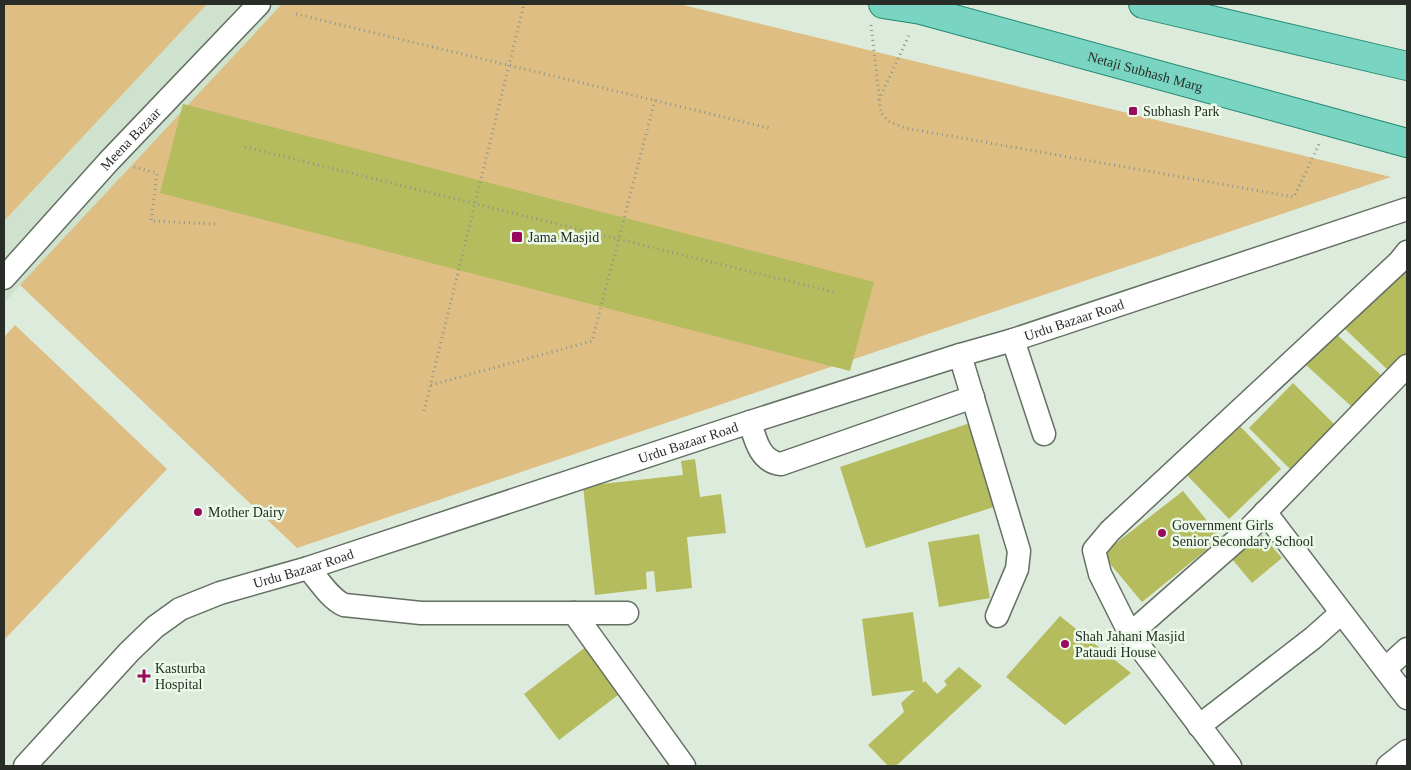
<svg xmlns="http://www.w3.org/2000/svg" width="1411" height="770" font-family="'Times New Roman',serif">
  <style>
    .built { fill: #cfe2cd }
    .green { fill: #debe82 }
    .building { fill: #b4bc5d }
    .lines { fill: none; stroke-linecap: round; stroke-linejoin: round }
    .minor-casing { stroke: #637062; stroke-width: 25 }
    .major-casing { stroke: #228870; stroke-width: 30 }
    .path { stroke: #8c968b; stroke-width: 3; stroke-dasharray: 1 4; stroke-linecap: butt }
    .minor { stroke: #fff; stroke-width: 22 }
    .major { stroke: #79d5c1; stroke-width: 28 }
    .poi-dot { fill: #990a5d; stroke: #ebf9e9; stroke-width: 2 }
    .labels { text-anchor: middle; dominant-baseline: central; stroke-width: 5; stroke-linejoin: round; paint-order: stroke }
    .street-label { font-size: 14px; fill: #282d27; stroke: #ebf9e9 }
    .poi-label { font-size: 14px; fill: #282d27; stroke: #ebf9e9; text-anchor: start }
  </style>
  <rect width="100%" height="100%" fill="#ddebdc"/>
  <path class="built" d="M207,4H282L4,303V221Z"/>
  <path class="green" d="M4,4H207L4,221Z
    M282,4H679L1391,177L297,548L20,285Z
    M15,325L167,469L4,640V337Z"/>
  <path class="building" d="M183,104L874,282L850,371L160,193Z
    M1407,263V355L1390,372L1343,327Z
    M1334,332L1381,375L1352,407L1305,364Z
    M1293,383L1334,424L1290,469L1249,428Z
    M973,422L997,506L866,548L840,467Z
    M1236,422L1281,469L1229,519L1184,472Z
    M695,459L700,497L721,494L726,533L687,537L692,588L656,592L654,571L646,572L647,589L595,595L583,486L683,475L681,461Z
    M1183,491L1221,538L1142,602L1102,554Z
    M979,534L990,598L939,607L928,542Z
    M1262,535L1282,558L1252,583L1232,559Z
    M913,612L923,683L925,681L937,694L947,685L944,681L959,667L982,686L896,766H888L868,745L904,712L901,703L915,690L872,696L862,619Z
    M1060,616L1131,673L1065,725L1006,677Z
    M587,646L622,692L559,740L524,694Z"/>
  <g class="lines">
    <g class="minor-casing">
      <g id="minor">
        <path id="s1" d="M4,278L109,161L259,4"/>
        <path d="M1013,340L1044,434"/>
        <path d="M960,355L1019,551L1017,569L997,616"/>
        <path d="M750,422C755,439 760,462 781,464L973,397"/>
        <path d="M1265,512L1407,698"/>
        <path d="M308,568C319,580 329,598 344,605L421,613H627"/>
        <path d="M574,613L684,766"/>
        <path d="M1130,634L1246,532L1407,366"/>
        <path d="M1385,669L1407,649"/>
        <path d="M1199,726L1313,638L1341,613"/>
        <path id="s2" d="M25,766L129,652L155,627L180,609L220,593L308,568L750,422L960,355L1013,340L1407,209"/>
        <path d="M1230,766L1130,634L1100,574L1094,550L1110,531L1399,262L1407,252"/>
        <path d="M1388,766L1407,751"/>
      </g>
    </g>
    <g class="major-casing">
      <g id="major">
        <path id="s3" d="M883,4L921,10L1407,143"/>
        <path d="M1143,4L1407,66"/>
      </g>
    </g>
    <path class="path" d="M296,14L769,128
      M871,25L881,113L888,121L905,128L1294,197L1319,144
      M879,100L910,33
      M245,147L833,292
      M134,167L157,173L151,221L216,224
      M431,385L592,341L655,100
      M424,411L524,4"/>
    <use href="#minor" class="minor"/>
    <use href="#major" class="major"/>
  </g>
  <g class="poi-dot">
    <rect x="1128" y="106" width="10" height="10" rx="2.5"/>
    <rect x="511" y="231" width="12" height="12" rx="2.5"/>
    <circle cx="198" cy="512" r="5"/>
    <circle cx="1162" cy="533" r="5"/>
    <circle cx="1065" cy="644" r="5"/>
    <path d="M141.5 668.5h5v5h5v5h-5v5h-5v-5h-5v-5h5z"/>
  </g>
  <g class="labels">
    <g class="street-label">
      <text stroke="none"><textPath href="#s3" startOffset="271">Netaji Subhash Marg</textPath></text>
      <text stroke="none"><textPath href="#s1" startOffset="188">Meena Bazaar</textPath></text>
      <text stroke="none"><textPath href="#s2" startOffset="1161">Urdu Bazaar Road</textPath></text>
      <text stroke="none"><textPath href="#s2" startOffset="756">Urdu Bazaar Road</textPath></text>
      <text stroke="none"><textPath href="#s2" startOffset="351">Urdu Bazaar Road</textPath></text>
    </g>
    <g class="poi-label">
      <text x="1143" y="111">Subhash Park</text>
      <text x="528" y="237">Jama Masjid</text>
      <text x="208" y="512">Mother Dairy</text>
      <text x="1172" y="525">Government Girls<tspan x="1172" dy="16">Senior Secondary School</tspan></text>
      <text x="1075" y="636">Shah Jahani Masjid<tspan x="1075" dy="16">Pataudi House</tspan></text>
      <text x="155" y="668">Kasturba<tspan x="155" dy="16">Hospital</tspan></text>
    </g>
  </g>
  <rect width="1411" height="770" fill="none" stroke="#282d27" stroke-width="10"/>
</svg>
